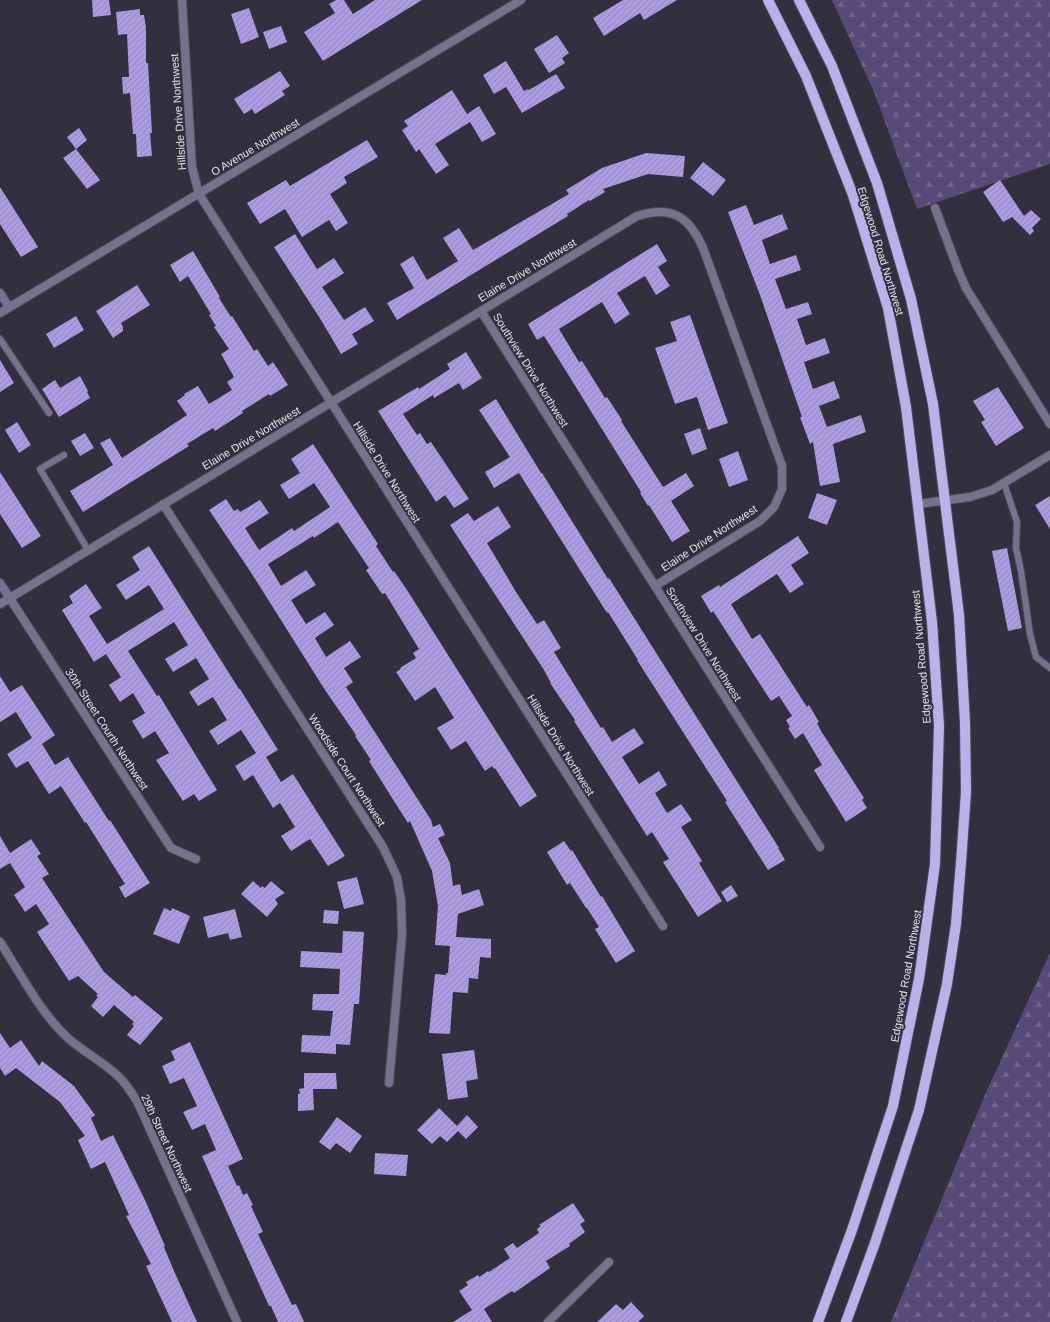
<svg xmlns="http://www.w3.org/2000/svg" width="1050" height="1322" font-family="Arial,sans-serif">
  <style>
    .forest { fill: url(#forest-firs) }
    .building { fill: url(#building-hatch) }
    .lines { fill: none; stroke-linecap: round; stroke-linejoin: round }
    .service-casing { stroke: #4e4c5a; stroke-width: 8 }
    .minor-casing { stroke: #4e4c5a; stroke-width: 10 }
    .tertiary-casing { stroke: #4e4c5a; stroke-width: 10 }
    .primary-casing { stroke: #4e4c5a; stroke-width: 12 }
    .service { stroke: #77718e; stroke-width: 6 }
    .minor { stroke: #77718e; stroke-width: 8 }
    .tertiary { stroke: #77718e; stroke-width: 8 }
    .primary { stroke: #bcb0eb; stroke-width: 10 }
    .labels { text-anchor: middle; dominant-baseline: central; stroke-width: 4; stroke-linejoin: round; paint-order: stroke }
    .street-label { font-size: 11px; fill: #e4e2ec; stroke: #322f3e }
  </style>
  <defs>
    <pattern id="forest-firs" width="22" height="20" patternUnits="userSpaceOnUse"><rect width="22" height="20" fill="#554b76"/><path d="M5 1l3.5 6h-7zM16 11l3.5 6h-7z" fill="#6d658a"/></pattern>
    <pattern id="building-hatch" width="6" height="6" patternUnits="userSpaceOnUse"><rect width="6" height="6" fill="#ab9bdf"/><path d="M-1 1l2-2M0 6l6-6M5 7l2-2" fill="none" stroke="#9185b9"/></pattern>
  </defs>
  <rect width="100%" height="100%" fill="#322f3e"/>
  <path class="forest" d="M832,0H1050V164L917,209L874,92Z
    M1050,953V1322H891L984,1097Z"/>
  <path class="building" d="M92,0H109L111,15L93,17Z
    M336,0H344L353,14L375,0H422L323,61L304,32L335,13L329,4Z
    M623,0H677L644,20L640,13L604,36L593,18Z
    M249,8L259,37L241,44L231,14Z
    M140,9V15H144L146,28V63H148L152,133H150L152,156L137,157L136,134H133L130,93L123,94L122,77H129L127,34L118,35L116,12Z
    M281,26L287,42L269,49L263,32Z
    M557,35L569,53L562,58L565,63L549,73L534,49Z
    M506,61L524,91L528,89L529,90L556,74L565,88L522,113L506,87L494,94L483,75Z
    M280,71L290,86L282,91L285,95L255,114L252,109L244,114L234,99Z
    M452,90L467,114L479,106L496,134L482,142L470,122L435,144L449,165L436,174L419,149L416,152L402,130L408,126L404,121Z
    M79,128L87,140L76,149L67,137Z
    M367,140L378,157L344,177L347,183L330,194L348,223L336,231L329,220L302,237L285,209L260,224L247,203L286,180L290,186Z
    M76,149L100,180L87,189L63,158Z
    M646,153L685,156L683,177L648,174L603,189L605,192L590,201L589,200L567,214L568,216L397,320L387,303L414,288L400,264L413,256L427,280L458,261L443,238L459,228L473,250L569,194L566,190L602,168Z
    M703,162L726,180L713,196L690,178Z
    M1000,180L1024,216L1031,210L1041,219L1032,228L1034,231L1030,235L1012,217L1003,222L983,192Z
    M0,187L38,247L21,257L0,224Z
    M746,205L754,225L782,214L788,229L762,240L770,264L796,255L801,270L775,279L786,309L808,302L812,314L797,319L806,345L825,338L830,353L804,362L813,389L834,381L840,398L819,406L827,427L861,415L866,432L833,444L840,482L820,486L813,442L810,444L800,417H802L760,295L728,212Z
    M295,234L317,269L334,258L344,273L322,287L344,320L365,307L374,321L352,334L358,344L341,354L321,320L274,247Z
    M657,244L667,261L658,267L670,286L656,295L645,276L617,293L630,314L615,324L602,302L559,329L579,362L582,361L605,398L607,397L622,420L621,421L663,487L686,473L694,486L671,501L690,531L672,542L649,505L648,506L640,493L641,492L556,355L544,336L537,340L528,324Z
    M193,251L220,297L219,298L231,317L232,316L254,351L257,349L268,366L273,362L288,385L270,396L269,394L242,411L243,413L215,431L213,428L187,444L189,446L83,512L70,491L113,465L100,443L110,438L122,458L187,415L177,401L185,395L184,394L198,386L209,404L232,390L227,382L234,377L221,354L229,349L214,327L216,326L209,315L211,314L188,276L180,282L170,265Z
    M137,285L150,305L121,323L123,327V331L113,338L96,311Z
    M690,315L728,423L708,430L697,397L675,404L655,348L677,341L670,322Z
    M76,316L84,330L54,348L46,334Z
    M466,352L482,378L463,390L459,383L434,398L433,395L403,414L417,435L420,433L427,444L431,442L469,499L454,508L445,495L436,502L378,411L418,387L419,389L450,369L447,364Z
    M0,360L14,383L0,392Z
    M80,376L88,391L87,392L90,398L59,417L42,389L55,380L60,388Z
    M998,387L1024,428L996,446L981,422L985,420L973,401Z
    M496,399L541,473H542L608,579L609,578L779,848H778L785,860L768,870L725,802L727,801L637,660H638L608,612L607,613L519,473L494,488L485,472L510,457L479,410Z
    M17,422L31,445L19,453L5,430Z
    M700,428L707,449L692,455L684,434Z
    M85,433L94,448L80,456L71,441Z
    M313,444L378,544L376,546L393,572L394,571L407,590L537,796L520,807L495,768L494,769L492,766L485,771L466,741L451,750L437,728L454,718L435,687L415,701L396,672L401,669L400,668L416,658L413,653L419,649L385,593L382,594L366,570L369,568L338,522L314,538L313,536L268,564L281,586L306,570L316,585L291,600L306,624L325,612L334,625L315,638L326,657L350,641L361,657L344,668L353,682L346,687L431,820L433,827L440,824L445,835L438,838L450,863L453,886L460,884L462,895L479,889L484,905L458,914L456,937L491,939V958L480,957L478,979L469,978L468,993L453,992L450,1034L429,1033L435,974L446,975V973H448L450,946L435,945L438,906L432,871L410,821L408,823L392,798L369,761L371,760L355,736L356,735L325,690L250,571L209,510L226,499L234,511L238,509L240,512L260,500L269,513L245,528L259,550L292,528L294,531L330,507L314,483L289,499L280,485L300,473L291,459Z
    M738,451L748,480L729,487L719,459Z
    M0,472L41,536L22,548L0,514Z
    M817,493L837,500L827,525L808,518Z
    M1050,496V529L1035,505Z
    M498,506L511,527L487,543L516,592L537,624L544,620L561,648L554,652L601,728L603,727L612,742L634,728L644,743L622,757L639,784L659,771L667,785L655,793L667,813L681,804L692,820L681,827L702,861L699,863L722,901L698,917L663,862L669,859L652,832L647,836L574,721L575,720L550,683H551L544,670L450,525L468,513L474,521Z
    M798,536L809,553L791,565L804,584L790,593L777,574L731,604L752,639L760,634L807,707L809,705L819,722L817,723L821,731L864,798L862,800L867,808L846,822L814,770L822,765L803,733L795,739L788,728L790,727L786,720L792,716L779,696L771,701L713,611L711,613L701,596L719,585L720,587Z
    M149,546L239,689H240L278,750L266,757L281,782L293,774L345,856L328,866L310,839L291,851L281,836L295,827L280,803L273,808L253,775L244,781L235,766L256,753L241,730L218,745L209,731L227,720L213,697L198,706L189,692L209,679L196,658L173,672L165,659L188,645L174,622L128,651L157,696L159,695L217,790L199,801L194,794L183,801L156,760L169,753L155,731L143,739L132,721L145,713L133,693L120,702L109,685L121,677L106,654L94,662L62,610L73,603L69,596L86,584L102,608L89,616L107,644L164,609L149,585L126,600L116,585L140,570L132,557Z
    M1007,548L1022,628L1008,631L992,551Z
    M0,676L10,692L22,685L55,735L42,744L55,765L68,757L109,821L110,820L150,883L125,898L119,887L125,884L86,822L85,823L61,786L49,794L28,761L16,768L7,754L32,738L16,712L0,722Z
    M0,836L10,853L31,839L41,854L37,856L49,874L42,878L104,972L133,997L135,995L163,1018L140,1045L127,1035L134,1026L132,1024L134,1022L114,1005L103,1017L91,1006L98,997L96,995L98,994L78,976L69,981L37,932L49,924L36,904L25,912L14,895L25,887L10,863L0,869Z
    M564,841L571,851L572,850L601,897L602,896L635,951L616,963L595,929L599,927L587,908H586L570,883L567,885L547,852Z
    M357,877L364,904L344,909L337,882Z
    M253,881L261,888L262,886L265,888L271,881L285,893L275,899L278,904L267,917L241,894Z
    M731,885L738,896L727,902L721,892Z
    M164,908L171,911L172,908L190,916L179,944L153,934Z
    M235,909L242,937L230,940L228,933L208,938L203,917Z
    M324,910L339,911L338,924L323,923Z
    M343,931L364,932L359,1004H354L350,1045L336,1044V1054L301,1052L302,1035L330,1036L333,1011L312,1010L313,994H339L340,969L300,967L301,951L342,953Z
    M0,1033L10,1048L21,1040L39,1066L42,1061L74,1086L95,1115L91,1118L101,1141L113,1135L145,1200L165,1246L164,1247L174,1271L197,1322H172L146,1266L151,1264L126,1216L129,1215L105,1162L91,1169L78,1140L85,1136L60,1102L16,1068L5,1076L0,1068Z
    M190,1042L243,1159L228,1166L237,1186L239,1185L243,1195L247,1193L253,1205L251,1206L263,1232L258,1234L292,1305L296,1304L304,1322H278L271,1306H269L202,1156L216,1150L205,1124L192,1130L183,1112L197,1106L184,1078L170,1084L162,1066L175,1060L171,1051Z
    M474,1050L478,1079L466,1081L468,1097L448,1100L442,1054Z
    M304,1073H336L337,1089H313L314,1110L298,1111V1094H300L299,1089L304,1088Z
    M439,1108L457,1126L467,1115L478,1127L466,1139L458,1131L447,1142L440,1136L432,1144L417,1130Z
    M337,1117L362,1136L350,1153L336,1143L330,1150L319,1142Z
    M375,1153L408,1155L406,1176L374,1174Z
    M573,1203L585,1221L580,1224L585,1232L569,1244L570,1246L546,1261L550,1268L514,1293L512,1291L484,1309L492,1322H453L472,1310L459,1291L468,1285L466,1282L478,1275L479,1277L488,1271L489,1272L510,1258L504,1249L513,1243L517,1248L539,1233L537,1229L541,1226L539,1225Z
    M631,1302L644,1316L638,1322H597L616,1304L623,1310Z"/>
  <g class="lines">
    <g class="service-casing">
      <path id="service" d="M0,339L49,413
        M64,455L40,469L88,550
        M1004,483L1017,522L1016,548L1021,571L1030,634L1036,657L1050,668"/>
    </g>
    <g class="minor-casing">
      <path id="minor" d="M182,0L192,167L199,194L663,926
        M935,208L959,272L966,288L1050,424
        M0,293L9,307
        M481,311L820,847
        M163,504L383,847L397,877L401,900L402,935L389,1083
        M918,504L970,497L992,490L1050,455
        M0,583L171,848L196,859
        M0,604L637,216C671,205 689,216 703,248L782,466V489L774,507L760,521L655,586
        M0,942C21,974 40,1013 69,1039C84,1052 103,1062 118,1076C126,1083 132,1093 138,1103L237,1322
        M548,1322L609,1262"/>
    </g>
    <g class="tertiary-casing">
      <path id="tertiary" d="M0,313L521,0"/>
    </g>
    <g class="primary-casing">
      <path id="primary" d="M768,0L806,76L853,195L888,308L906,407L932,622L939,726L935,864L919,979L893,1106L852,1230L818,1322
        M799,0L832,66L877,183L911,299L933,404L959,615L965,723L966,792L961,862L956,924L947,984L919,1110L875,1243L846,1322"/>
    </g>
    <use href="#service" class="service"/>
    <use href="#minor" class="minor"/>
    <use href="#tertiary" class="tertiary"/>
    <use href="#primary" class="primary"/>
  </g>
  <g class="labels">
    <g class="street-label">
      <text transform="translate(178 112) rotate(-94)">Hillside Drive Northwest</text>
      <text transform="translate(255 147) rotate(-31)">O Avenue Northwest</text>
      <text transform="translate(881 251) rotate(73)">Edgewood Road Northwest</text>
      <text transform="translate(527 270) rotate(-31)">Elaine Drive Northwest</text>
      <text transform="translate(531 370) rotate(58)">Southview Drive Northwest</text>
      <text transform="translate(251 438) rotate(-31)">Elaine Drive Northwest</text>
      <text transform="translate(387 472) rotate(58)">Hillside Drive Northwest</text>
      <text transform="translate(709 538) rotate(-33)">Elaine Drive Northwest</text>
      <text transform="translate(704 644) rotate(58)">Southview Drive Northwest</text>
      <text transform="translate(921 657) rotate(-95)">Edgewood Road Northwest</text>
      <text transform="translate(107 729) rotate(57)">30th Street Courth Northwest</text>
      <text transform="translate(561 745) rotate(58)">Hillside Drive Northwest</text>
      <text transform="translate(347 770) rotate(57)">Woodside Court Northwest</text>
      <text transform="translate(906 976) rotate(-80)">Edgewood Road Northwest</text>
      <text transform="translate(167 1143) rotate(65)">29th Street Northwest</text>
    </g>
  </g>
</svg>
